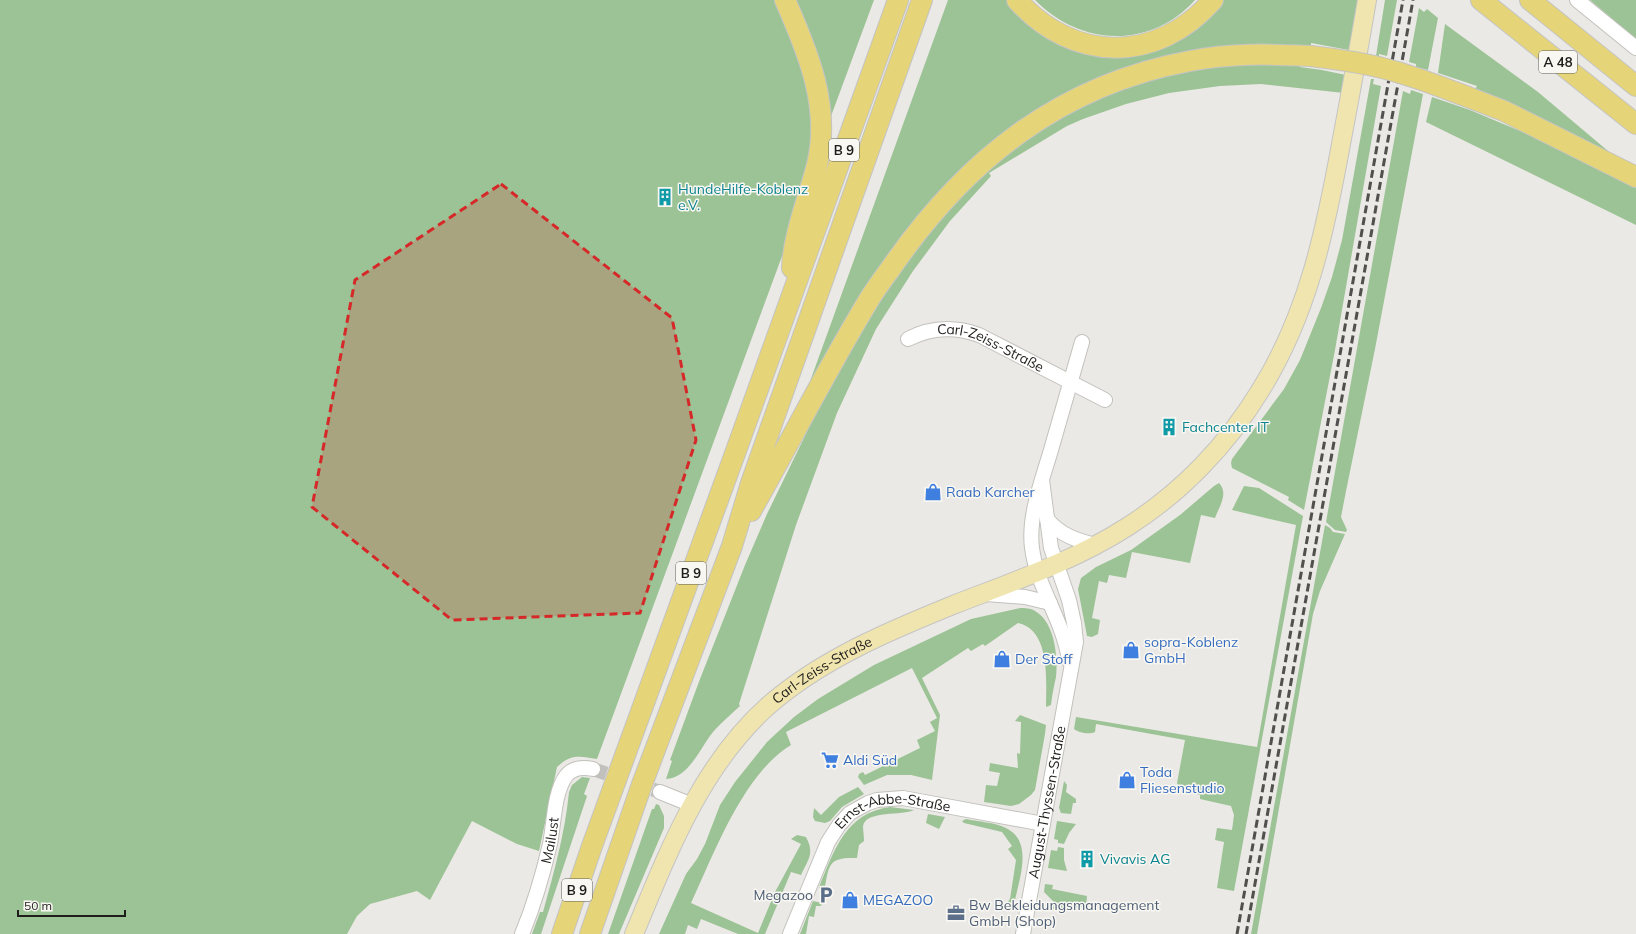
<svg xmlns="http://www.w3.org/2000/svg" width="1636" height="934" font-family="Mulish,sans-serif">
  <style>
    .green { fill: #9cc395 }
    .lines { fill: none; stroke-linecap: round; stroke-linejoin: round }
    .minor-tunnel { stroke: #c2c0bd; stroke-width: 14; stroke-dasharray: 14 7; stroke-linecap: butt }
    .minor-casing { stroke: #c2c1bc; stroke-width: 16 }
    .major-casing { stroke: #c4c4c4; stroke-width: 20 }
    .highway-casing { stroke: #c4c4c4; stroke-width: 22 }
    .minor { stroke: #fff; stroke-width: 14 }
    .major { stroke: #f0e5ae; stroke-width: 18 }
    .highway { stroke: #e6d478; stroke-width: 20 }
    .rail { stroke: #51504e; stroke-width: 3; stroke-dasharray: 8 4; stroke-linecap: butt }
    .highway-bridge-casing { stroke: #c4c4c4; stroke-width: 22; stroke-linecap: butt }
    .highway-bridge { stroke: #e6d478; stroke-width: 20 }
    .marked { fill: #d62828; fill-opacity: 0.2; stroke: #d62828; stroke-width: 3; stroke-dasharray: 8 5; stroke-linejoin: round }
    .labels { text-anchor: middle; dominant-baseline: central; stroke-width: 3; stroke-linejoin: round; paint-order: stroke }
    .shield { fill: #f8f7f2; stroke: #5f5e5c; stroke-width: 1 }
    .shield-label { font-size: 13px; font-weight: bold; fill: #1e1d1b }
    .culture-label { font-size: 14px; fill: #0d838f; stroke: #f8f7f2; text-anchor: start }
    .street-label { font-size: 14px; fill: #1e1d1b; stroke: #f8f7f2 }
    .shop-label { font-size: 14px; fill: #366cbe; stroke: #f8f7f2; text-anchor: start }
    .service-label { font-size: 14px; fill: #4e5e75; stroke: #f8f7f2; text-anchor: end }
  </style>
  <rect width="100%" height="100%" fill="#ebe9e5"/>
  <path class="green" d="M0,0H774C792,41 815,90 812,137C809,168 800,199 792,229L597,759C579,756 571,754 557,767L539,851L517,844L472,821L430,900L417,891L370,904L357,916L347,934H0Z
    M790,0H874L827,127Z
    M948,0H1009L1108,54L1218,0H1358L1349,50L1311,43V47L1086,85L1058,97L1014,125L998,137L978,153L933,200L808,387Z
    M1035,0H1195C1150,50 1080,46 1035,0Z
    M1385,0H1397L1387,56L1379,54V57L1376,56Z
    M1590,0H1636V39Z
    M1419,8L1424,12L1427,9L1438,18L1428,70L1416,67V64L1409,62Z
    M1445,24L1538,92L1614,156L1475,89L1477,86L1438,73Z
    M1224,64H1299L1300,67L1322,70L1346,75L1344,93L1261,84L1220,86L1169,93L1126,104L1083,119L1067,126L989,173L991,176L950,221L913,271L876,329L837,413L796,525L739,704L740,706C731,714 721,723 713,732C700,748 689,778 666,779L672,761L670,760L700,679L745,565L767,514L818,409L873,309L943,214L1001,157L1053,121L1104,96L1162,76Z
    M1371,79H1374L1373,84L1381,86L1335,350L1304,510L1288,500L1289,497L1232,468L1231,463L1232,459L1284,389L1300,360L1321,308L1332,277L1342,240Z
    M1411,90L1423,94L1375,349L1346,491L1341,517L1347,530L1346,532L1335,530L1326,522L1403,91L1410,94Z
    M1432,97L1470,110L1563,149L1636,188V225L1426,122Z
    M1219,483C1229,493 1219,507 1215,518L1201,515L1190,563L1132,552L1126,578L1109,575L1107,583L1099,581L1092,618L1100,620L1098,634L1092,637L1087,636L1078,589L1081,578L1096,567L1131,550L1180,515L1214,486Z
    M1244,486L1259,488L1303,516L1234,891L1217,888L1224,842L1215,840L1217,828L1232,830L1234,815L1231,806L1200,799V795L1197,794V793L1179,787L1177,783L1185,740L1096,724L1095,732C1089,735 1077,732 1074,729L1076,717L1257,747L1296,525L1232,510Z
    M1325,525L1330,528L1333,532L1345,534L1320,591L1313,614L1257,934H1251Z
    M1020,608C1025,608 1031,608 1035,611C1055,622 1058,657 1056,677C1054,686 1052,695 1051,705L1046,707C1046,682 1051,630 1018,623L985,646L983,644L971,651L968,648L922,678L940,715L932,780L911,775H887L864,785L858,777L859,774L863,772L865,775L920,748L917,740L935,731L930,722L937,718L912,668L786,732L791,745C743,774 714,854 691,903L758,933L775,892L801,844L791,839L797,835L806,837C815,853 808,860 801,875L791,872L765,934H738L701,919L697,929L688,925L685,934H659L686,874L697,859L705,844L720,805L735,782L767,742L794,717L818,699L874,665L971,619Z
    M1020,715L1046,725L1045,734L1035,790L1031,795L1019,804L1011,806L984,802L986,785L997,786L1000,773L989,771L990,763L1018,768L1017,753L1020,754L1021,722L1015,721Z
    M582,777L590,778L584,794L587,796L541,934H532L540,912H543C554,872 565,833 569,792L572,785Z
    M1064,781L1067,785L1066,792L1076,799V803H1073L1071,814L1061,813L1059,808Z
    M858,787L864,794L842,807L830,821L825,823L815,821L813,817L814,808L821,815L839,797Z
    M656,804L659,805L664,816V828L619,934H608L652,809H654Z
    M890,807L914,810C903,816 866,810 863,826C863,830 864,836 864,841L859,845L857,858C830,857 829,863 825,887L823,889H820L819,887C834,851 845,813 890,807Z
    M928,814L945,817L939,829L926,823Z
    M966,819C979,822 994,822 1006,828C1033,841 1020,877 1015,900L1012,903L1005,905L1010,899L1016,860L1008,849L1012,846L1002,832L964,823L962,821Z
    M1057,821L1076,824L1069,833L1064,844L1058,843V840L1054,839Z
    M1058,847L1064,848V860L1067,871L1048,868L1051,850L1057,851Z
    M1045,884L1053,885L1052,889L1087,896L1086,907L1059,910L1053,909L1054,902L1044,892Z
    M813,901L822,903L821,906H816L814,917L809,916L806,934H800Z"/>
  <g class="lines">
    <path class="minor-tunnel" d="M593,769L660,792"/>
    <g class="minor-casing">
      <g id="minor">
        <path d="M1577,0L1636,48"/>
        <path id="s1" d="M908,339C931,327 954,326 979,335L1105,400"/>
        <path d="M1047,519C1060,535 1076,540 1095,545"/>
        <path d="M986,594L1025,597L1050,603"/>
        <path d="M1069,661C1064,621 1037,588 1032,548C1028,515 1042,481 1051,450C1061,414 1072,378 1082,342"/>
        <path d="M660,792L692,805"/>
        <path id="s2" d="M522,934C534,905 543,874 550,844C554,824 554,792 566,776C573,767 583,767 593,769"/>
        <path id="s3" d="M790,934L828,842L839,825L850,813L868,803L877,800L903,798L1043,824"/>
        <path id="s4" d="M1023,934L1076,642L1074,623L1069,600L1051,548L1042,480"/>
      </g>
    </g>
    <g class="major-casing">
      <g id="major">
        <path id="s5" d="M634,934C668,853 701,765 769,705C822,659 889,631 953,605C1012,582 1074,561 1127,527C1181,493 1227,445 1260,391C1308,314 1325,232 1341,144C1350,96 1359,48 1367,0"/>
      </g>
    </g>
    <g class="highway-casing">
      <path id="highway" d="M785,0C808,52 831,107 817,165C809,196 793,236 792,268
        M1017,0C1073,63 1157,64 1213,0
        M1481,0L1636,124
        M1530,0L1636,86
        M1468,97L1504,111L1636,177
        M751,511C790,442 826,371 867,303C874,291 883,279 891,268C965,161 1059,85 1190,61C1229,53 1270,54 1310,56
        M562,934L592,846L737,448L898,0
        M590,934L641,787L732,546L751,483L922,0"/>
    </g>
    <use href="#minor" class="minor"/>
    <use href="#major" class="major"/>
    <use href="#highway" class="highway"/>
    <path class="rail" d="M1237,934L1403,0
      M1246,934L1413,0"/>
    <g class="highway-bridge-casing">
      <path id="highway-bridge" d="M1310,56C1336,59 1361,62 1386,69C1414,76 1441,87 1468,97"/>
    </g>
    <use href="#highway-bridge" class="highway-bridge"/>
  </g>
  <path class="marked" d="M501,184L672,318L696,440L640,613L452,620L312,507L355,280Z"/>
  <defs>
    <g id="building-bare" transform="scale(1.38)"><path d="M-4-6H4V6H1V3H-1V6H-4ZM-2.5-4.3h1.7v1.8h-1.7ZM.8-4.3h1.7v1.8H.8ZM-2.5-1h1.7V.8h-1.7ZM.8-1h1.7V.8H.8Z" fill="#0f9aa8" stroke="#f8f7f2" stroke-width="2.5" paint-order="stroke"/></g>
    <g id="shop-bare" transform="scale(1.38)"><path d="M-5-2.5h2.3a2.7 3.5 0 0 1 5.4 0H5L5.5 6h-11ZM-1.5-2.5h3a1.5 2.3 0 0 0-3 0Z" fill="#3f7fe0" stroke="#f8f7f2" stroke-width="2.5" paint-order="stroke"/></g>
    <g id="supermarket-bare" transform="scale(1.38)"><path d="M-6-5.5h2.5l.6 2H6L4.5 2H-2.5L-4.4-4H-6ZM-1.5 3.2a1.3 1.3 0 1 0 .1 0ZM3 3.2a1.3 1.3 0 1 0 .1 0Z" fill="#3f7fe0" stroke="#f8f7f2" stroke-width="2.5" paint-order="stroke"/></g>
    <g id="parking-bare" transform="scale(1.38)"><path d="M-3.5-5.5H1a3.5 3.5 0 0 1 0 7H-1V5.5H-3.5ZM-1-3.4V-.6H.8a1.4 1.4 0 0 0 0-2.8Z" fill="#5c6f8a" stroke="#f8f7f2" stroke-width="2.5" paint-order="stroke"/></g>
    <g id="office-bare" transform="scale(1.38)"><path d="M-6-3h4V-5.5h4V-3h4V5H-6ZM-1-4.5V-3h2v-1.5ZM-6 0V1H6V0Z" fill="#5c6f8a" stroke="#f8f7f2" stroke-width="2.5" paint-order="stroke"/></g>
  </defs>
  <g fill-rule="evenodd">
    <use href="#building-bare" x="665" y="197"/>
    <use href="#building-bare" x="1169" y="427"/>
    <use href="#shop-bare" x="933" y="492"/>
    <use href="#shop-bare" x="1131" y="650"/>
    <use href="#shop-bare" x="1002" y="659"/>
    <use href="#supermarket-bare" x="830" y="760"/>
    <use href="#shop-bare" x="1127" y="780"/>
    <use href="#building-bare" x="1087" y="859"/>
    <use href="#parking-bare" x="826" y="895"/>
    <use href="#shop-bare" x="850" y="900"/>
    <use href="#office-bare" x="956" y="913"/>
  </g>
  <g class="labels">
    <g class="shield">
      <rect x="1539" y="51" width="38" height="22" rx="3"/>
      <rect x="829" y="139" width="30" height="22" rx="3"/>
      <rect x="676" y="562" width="30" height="22" rx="3"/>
      <rect x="562" y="879" width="30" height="22" rx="3"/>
    </g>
    <g class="shield-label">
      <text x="1558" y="62">A 48</text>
      <text x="844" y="150">B 9</text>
      <text x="691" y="573">B 9</text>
      <text x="577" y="890">B 9</text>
    </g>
    <g class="culture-label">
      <text x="678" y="189">HundeHilfe-Koblenz<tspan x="678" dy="16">e.V.</tspan></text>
      <text x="1182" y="427">Fachcenter IT</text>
      <text x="1100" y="859">Vivavis AG</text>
    </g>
    <g class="street-label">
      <text stroke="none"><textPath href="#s1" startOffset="88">Carl-Zeiss-Straße</textPath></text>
      <text stroke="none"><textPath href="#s5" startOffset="332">Carl-Zeiss-Straße</textPath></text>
      <text stroke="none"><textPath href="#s4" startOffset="134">August-Thyssen-Straße</textPath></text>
      <text stroke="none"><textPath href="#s3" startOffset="179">Ernst-Abbe-Straße</textPath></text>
      <text stroke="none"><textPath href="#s2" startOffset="98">Mailust</textPath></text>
    </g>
    <g class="shop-label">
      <text x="946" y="492">Raab Karcher</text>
      <text x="1144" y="642">sopra-Koblenz<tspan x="1144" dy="16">GmbH</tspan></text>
      <text x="1015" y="659">Der Stoff</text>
      <text x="843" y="760">Aldi Süd</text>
      <text x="1140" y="772">Toda<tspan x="1140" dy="16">Fliesenstudio</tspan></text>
      <text x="863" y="900">MEGAZOO</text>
    </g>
    <g class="service-label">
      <text x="813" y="895">Megazoo</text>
      <text x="969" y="905" text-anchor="start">Bw Bekleidungsmanagement<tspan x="969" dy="16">GmbH (Shop)</tspan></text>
    </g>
  </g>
  <path d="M18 910v6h107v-6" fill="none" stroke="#1e1d1b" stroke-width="2"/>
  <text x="24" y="910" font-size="12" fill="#1e1d1b" stroke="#f8f7f2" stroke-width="3" paint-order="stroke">50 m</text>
</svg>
